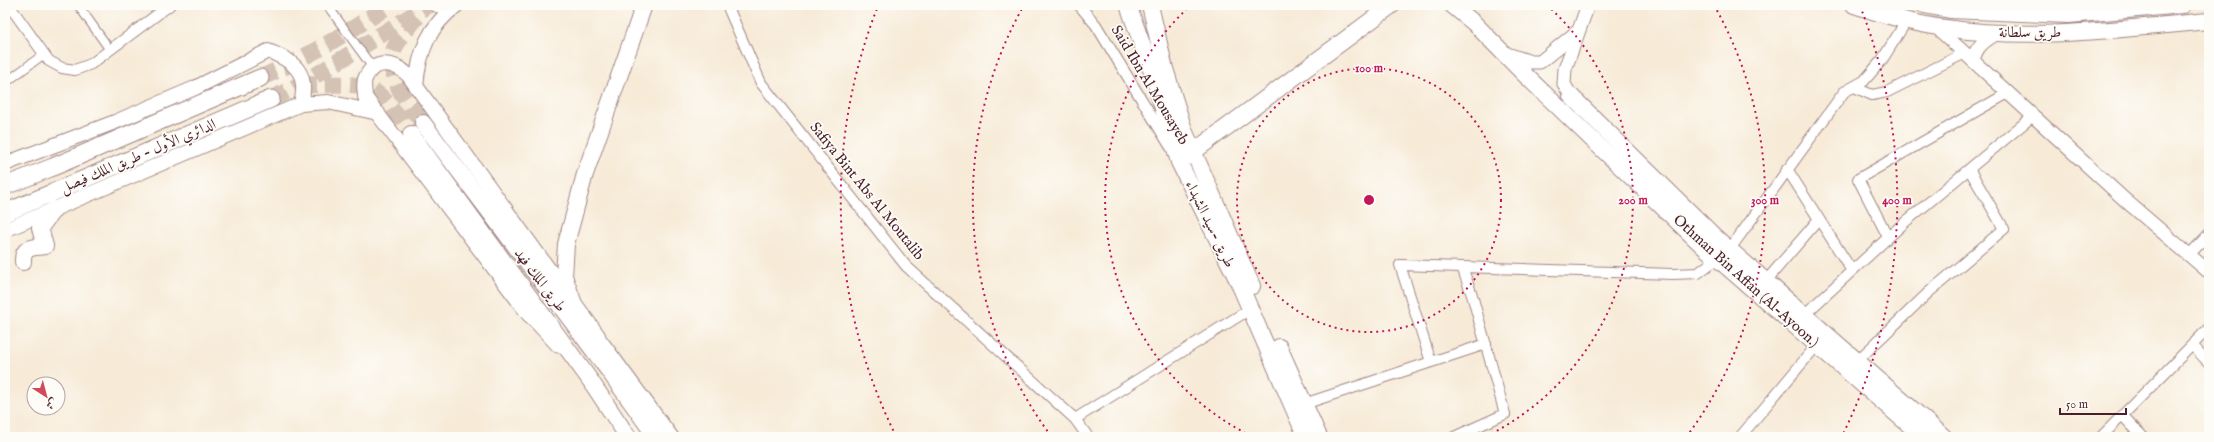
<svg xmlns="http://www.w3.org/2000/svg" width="2214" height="442" font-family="'IM FELL English',Amiri,serif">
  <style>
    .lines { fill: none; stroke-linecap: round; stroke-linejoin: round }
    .trunk-tunnel { stroke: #d4c2b5; stroke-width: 17; stroke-dasharray: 17 8; stroke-linecap: butt }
    .pedestrian-casing { stroke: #a08582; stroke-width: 10 }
    .minor-casing { stroke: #a08582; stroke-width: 12 }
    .tertiary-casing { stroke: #a08582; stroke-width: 15 }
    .secondary-casing { stroke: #a08582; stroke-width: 16 }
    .primary-casing { stroke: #a08582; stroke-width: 18 }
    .trunk-casing { stroke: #a08582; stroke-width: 19 }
    .pedestrian { stroke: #fff; stroke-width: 8 }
    .minor { stroke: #fff; stroke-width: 10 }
    .tertiary { stroke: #fff; stroke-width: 13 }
    .secondary { stroke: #fff; stroke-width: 14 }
    .primary { stroke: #fff; stroke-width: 16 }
    .trunk { stroke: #fff; stroke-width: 17 }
    .ring { fill: none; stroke: #c2185b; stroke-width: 2; stroke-dasharray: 2 4 }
    .labels { text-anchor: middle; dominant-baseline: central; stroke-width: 3.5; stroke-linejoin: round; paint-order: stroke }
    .street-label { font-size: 15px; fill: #4a1f2b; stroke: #fdfcf7 }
    .centre { fill: #c2185b; stroke: #fdfcf7; stroke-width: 2 }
    .ring-label { font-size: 12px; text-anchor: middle; font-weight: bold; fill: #c2185b; stroke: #fdfcf7; stroke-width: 3.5; stroke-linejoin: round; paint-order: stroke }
  </style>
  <rect width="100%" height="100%" fill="#fdfcf7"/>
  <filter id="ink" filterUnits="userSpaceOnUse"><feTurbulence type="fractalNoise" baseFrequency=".025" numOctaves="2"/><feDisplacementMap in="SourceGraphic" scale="8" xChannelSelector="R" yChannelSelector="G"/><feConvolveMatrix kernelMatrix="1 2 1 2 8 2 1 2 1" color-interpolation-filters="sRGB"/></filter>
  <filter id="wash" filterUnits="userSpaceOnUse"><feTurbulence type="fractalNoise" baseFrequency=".012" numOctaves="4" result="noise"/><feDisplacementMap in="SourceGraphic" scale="16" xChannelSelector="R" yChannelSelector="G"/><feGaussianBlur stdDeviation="0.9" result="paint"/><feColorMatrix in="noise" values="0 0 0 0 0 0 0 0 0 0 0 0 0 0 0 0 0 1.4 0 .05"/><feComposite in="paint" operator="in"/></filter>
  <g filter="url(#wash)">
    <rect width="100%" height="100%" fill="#f7ebd8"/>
  </g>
  <g filter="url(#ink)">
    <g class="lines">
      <path class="trunk-tunnel" d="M417,17C410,26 400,37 395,47C384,76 407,102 423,123
        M260,78C306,58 348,33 389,5
        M300,85C316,85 356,82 369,88C387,98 399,119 411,134
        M271,99L300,85L429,5"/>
      <g class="pedestrian-casing">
        <path id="pedestrian" d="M78,5L110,50
          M327,5L373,68
          M5,83L44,54"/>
      </g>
      <g class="minor-casing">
        <path id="minor" d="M9,5L49,61L62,68L75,70L91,64L170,5
          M727,5L761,83L906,266L1075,419L1088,437
          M1079,5L1096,25L1170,146
          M1854,87L1872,95L1887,92L1965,53
          M1787,169L1852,271
          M1888,237L1858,179L2008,93
          M2189,255L2209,234
          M1766,281L1819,219
          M1804,315L1904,223L2033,116
          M2192,345L2209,363
          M1857,361L1928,293L2004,229L1969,169
          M1431,362L1400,265L1673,274L1698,273L1730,249L1844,92L1864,81L1882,60L1907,20
          M1304,404L1486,344
          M2122,415L2143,437
          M1075,419L1250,309
          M1454,437L1505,414L1472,295L1462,267
          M1740,437L1817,345
          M2101,437L2209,328"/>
      </g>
      <g class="tertiary-casing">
        <path id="tertiary" d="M1935,26L2125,200L2209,272
          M1504,53L1531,62H1540L1578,31
          M1973,61C1976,45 1986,40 1999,32
          M1571,96L1564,84L1565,69L1588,5
          M529,315L558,346
          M602,342L672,437"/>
      </g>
      <g class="secondary-casing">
        <path id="secondary" d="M437,5L453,8
          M416,86C419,51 429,26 457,5
          M5,164L115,122L195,88L268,51C295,61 309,73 301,104
          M5,230L301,104L328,102L378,113
          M529,315L365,97C365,92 363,84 365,79C373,58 395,62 408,75L569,297"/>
      </g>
      <g class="primary-casing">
        <path id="primary" d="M1128,5L1153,75L1179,162L1238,281L1306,437
          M1150,5L1165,69L1184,130L1252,286
          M1452,5L1474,23L1522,72L1704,247L1923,437
          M1854,5C1883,15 1915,24 1945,28C2032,41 2122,29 2209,21
          M1924,5L1950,10L2069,15L2183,5
          M1571,96L1714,236L1944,437
          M423,123L609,371L656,437
          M411,134L590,380L628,437
          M1185,158L1392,5
          M23,262C22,247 33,247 45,246L40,228L54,209
          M1279,347L1319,437
          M605,358L597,336L574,304L564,276L566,244L585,174L644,5"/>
      </g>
      <g class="trunk-casing">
        <path id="trunk" d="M5,186L53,167L260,78
          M5,213L271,99"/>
      </g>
      <use href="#pedestrian" class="pedestrian"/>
      <use href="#minor" class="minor"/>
      <use href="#tertiary" class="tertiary"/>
      <use href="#secondary" class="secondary"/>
      <use href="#primary" class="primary"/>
      <use href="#trunk" class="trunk"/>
    </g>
  </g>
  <g class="ring">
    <circle cx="1369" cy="200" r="132"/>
    <path d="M1251 436A264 264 0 0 1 1191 5M1547 5A264 264 0 0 1 1487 436"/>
    <path d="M1051 436A396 396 0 0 1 1024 5M1714 5A396 396 0 0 1 1687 436"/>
    <path d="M896 436A528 528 0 0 1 878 6M1860 6A528 528 0 0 1 1842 436"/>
  </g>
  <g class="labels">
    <g class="street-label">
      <text x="2030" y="32">طريق سلطانة</text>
      <text transform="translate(1150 85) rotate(59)">Said Ibn Al Mousayeb</text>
      <text transform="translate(138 156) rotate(-23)">الدائري الأول - طريق الملك فيصل</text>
      <text transform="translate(867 191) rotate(51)">Safiya Bint Abs Al Moutalib</text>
      <text transform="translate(1210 224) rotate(64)">طريق -سيد الشهداء</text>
      <text transform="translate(540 280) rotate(53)">طريق الملك فهد</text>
      <text transform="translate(1746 281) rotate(42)">Othman Bin Affan (Al-Ayoon.)</text>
    </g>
  </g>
  <circle cx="1369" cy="200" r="6" class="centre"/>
  <g class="ring-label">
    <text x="1369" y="72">100 m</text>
    <text x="1633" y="204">200 m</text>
    <text x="1765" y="204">300 m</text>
    <text x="1897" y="204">400 m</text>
  </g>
  <rect width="2214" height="442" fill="none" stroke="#fdfcf7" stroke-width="20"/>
  <g transform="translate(46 396) rotate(144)"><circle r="19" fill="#fdfcf7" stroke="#b5a4a5"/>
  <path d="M0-3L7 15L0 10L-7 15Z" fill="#d1495b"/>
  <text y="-6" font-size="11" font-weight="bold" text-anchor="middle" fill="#4a1f2b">ش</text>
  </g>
  <path d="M2060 408v6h66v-6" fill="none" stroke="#4a1f2b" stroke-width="2"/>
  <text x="2066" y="408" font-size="12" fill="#4a1f2b" stroke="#fdfcf7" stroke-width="3" paint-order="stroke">50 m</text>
</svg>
